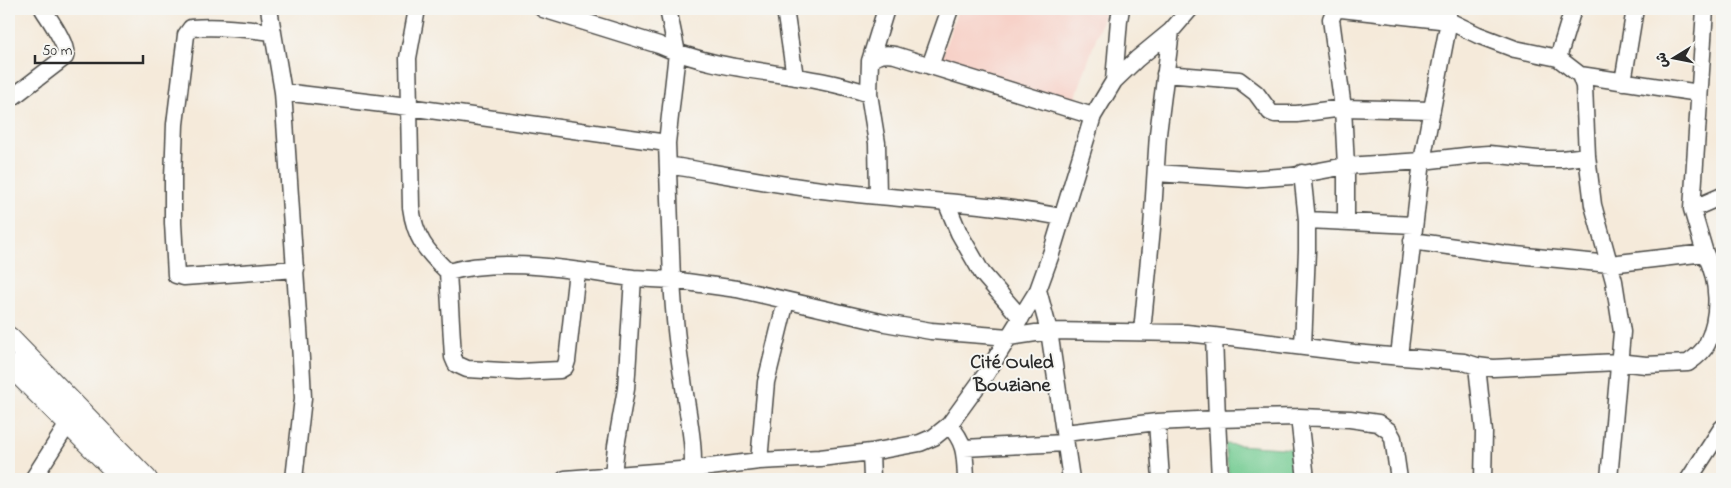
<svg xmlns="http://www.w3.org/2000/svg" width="1731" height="488" font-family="'Indie Flower','Playpen Sans Arabic',sans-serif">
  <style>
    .built { fill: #f7d1c8 }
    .green { fill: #72cb91; stroke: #4e7b5e }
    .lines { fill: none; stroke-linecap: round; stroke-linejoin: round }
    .minor-casing { stroke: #494845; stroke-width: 19 }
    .tertiary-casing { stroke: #494845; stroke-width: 22 }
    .minor { stroke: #fff; stroke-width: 16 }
    .tertiary { stroke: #fff; stroke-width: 20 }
    .labels { text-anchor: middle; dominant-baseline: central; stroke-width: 4; stroke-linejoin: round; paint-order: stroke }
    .quarter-label { font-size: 20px; font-weight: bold; fill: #2b2b2b; stroke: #f6f6f2 }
  </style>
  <rect width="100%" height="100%" fill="#f6f6f2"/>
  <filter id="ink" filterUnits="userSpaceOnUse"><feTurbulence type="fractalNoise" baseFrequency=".02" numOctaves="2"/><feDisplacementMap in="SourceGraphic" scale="10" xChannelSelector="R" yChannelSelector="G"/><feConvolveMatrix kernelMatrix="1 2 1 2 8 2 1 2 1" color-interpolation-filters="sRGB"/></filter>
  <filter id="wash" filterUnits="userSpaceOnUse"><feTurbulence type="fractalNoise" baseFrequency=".0096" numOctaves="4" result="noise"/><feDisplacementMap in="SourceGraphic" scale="20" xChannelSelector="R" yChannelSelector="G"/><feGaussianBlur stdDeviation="1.12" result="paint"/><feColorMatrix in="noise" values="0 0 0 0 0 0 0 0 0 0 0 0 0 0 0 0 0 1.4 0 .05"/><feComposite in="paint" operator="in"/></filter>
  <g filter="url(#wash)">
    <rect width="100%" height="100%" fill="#f5eada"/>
    <path class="built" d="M958,9H1106L1073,105L941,59Z"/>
    <path class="green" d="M1225,444L1295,449L1299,479H1229Z"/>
  </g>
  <g filter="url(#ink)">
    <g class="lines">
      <g class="minor-casing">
        <path id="minor" d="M269,9L283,92L301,359L303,398L294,479
          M417,9L408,58L411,207C415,238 426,251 448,272
          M543,9L659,45C725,75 801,70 869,94L870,61C877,54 885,53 895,55L1093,116
          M668,9L677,53L667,143L672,280L737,289L885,323L931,331L1009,337L1049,331L1186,333L1214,336L1217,419L1157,422L1065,433
          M785,9L795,77
          M1338,9L1334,12L1331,19L1343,108L1346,166V222
          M1341,9L1449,21L1422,161L1399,356
          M1447,9L1449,21L1478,35L1515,49L1558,58L1580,75L1584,86L1587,156L1593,205L1614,281L1622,332L1609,479
          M273,32C246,29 219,26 191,28L186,35L175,124L173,178V223L176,275L184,277L296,269
          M1558,58L1573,9
          M870,61L886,9
          M930,66L950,9
          M1165,74L1239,80L1256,93L1270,112L1275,114H1297L1343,108L1432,110
          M1580,75L1699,93
          M1114,81L1119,20L1121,9
          M1623,82L1635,9
          M283,92L408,107L667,143
          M869,94L877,143L878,196
          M9,100L65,57C69,46 49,19 43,9
          M668,165C728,175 788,187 849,193C920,201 991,203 1061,217
          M1156,173L1248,179L1292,176L1346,166L1422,161L1474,155L1489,154L1538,159H1562L1587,156
          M1302,173L1307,220V250L1303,346
          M946,202L959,233L982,273L1021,318
          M1692,209L1722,196
          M1307,220L1414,225
          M1412,241L1505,254L1610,264L1705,253L1692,209L1705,9
          M577,271L567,361L565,367L560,370L519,372L467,369L456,364L453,357L448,272C503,256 576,271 633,278L626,389L616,446L613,475
          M633,278L672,280C674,314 677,347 683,380C687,412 696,446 692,479
          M1038,290L1049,331L1071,479
          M1142,332L1152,228L1158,134L1171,31
          M1214,336L1354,353L1464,362L1477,366
          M1299,417L1306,479
          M1157,422L1161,479
          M949,425C966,443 965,456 966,479
          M964,448L1065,443
          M871,452L872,479
          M759,461L766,382L786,301
          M33,479L68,424
          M565,479L693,469L759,461L820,458L871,452L920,443L934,437L949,425L986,374L1038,290L1051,254L1093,116L1114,81L1137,59L1171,31L1190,9
          M1220,479L1217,419L1299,417L1350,419L1378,423L1389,431L1393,438L1399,479
          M1483,479L1484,432L1477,366L1493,368L1618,362L1646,365L1688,363C1695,358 1704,351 1707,344C1721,314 1719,281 1705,253
          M1689,479L1722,428"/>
      </g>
      <g class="tertiary-casing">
        <path id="tertiary" d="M9,337L147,479
          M9,365L123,479"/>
      </g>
      <use href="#minor" class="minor"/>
      <use href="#tertiary" class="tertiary"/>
    </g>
  </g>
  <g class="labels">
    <g class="quarter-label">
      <text x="1012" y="363">Cité Ouled<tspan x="1012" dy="23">Bouziane</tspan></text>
    </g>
  </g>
  <rect width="1731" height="488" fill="none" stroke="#f6f6f2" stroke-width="30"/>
  <g transform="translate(1674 58) rotate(260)" stroke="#f6f6f2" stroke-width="4" paint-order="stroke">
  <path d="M0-4L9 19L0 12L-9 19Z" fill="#2b2b2b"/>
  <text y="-8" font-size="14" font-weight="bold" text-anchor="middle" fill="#2b2b2b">ش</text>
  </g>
  <path d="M35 55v8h108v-8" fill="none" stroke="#2b2b2b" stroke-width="2.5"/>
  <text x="42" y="55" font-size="15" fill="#2b2b2b" stroke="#f6f6f2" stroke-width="4" paint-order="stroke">50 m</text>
</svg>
